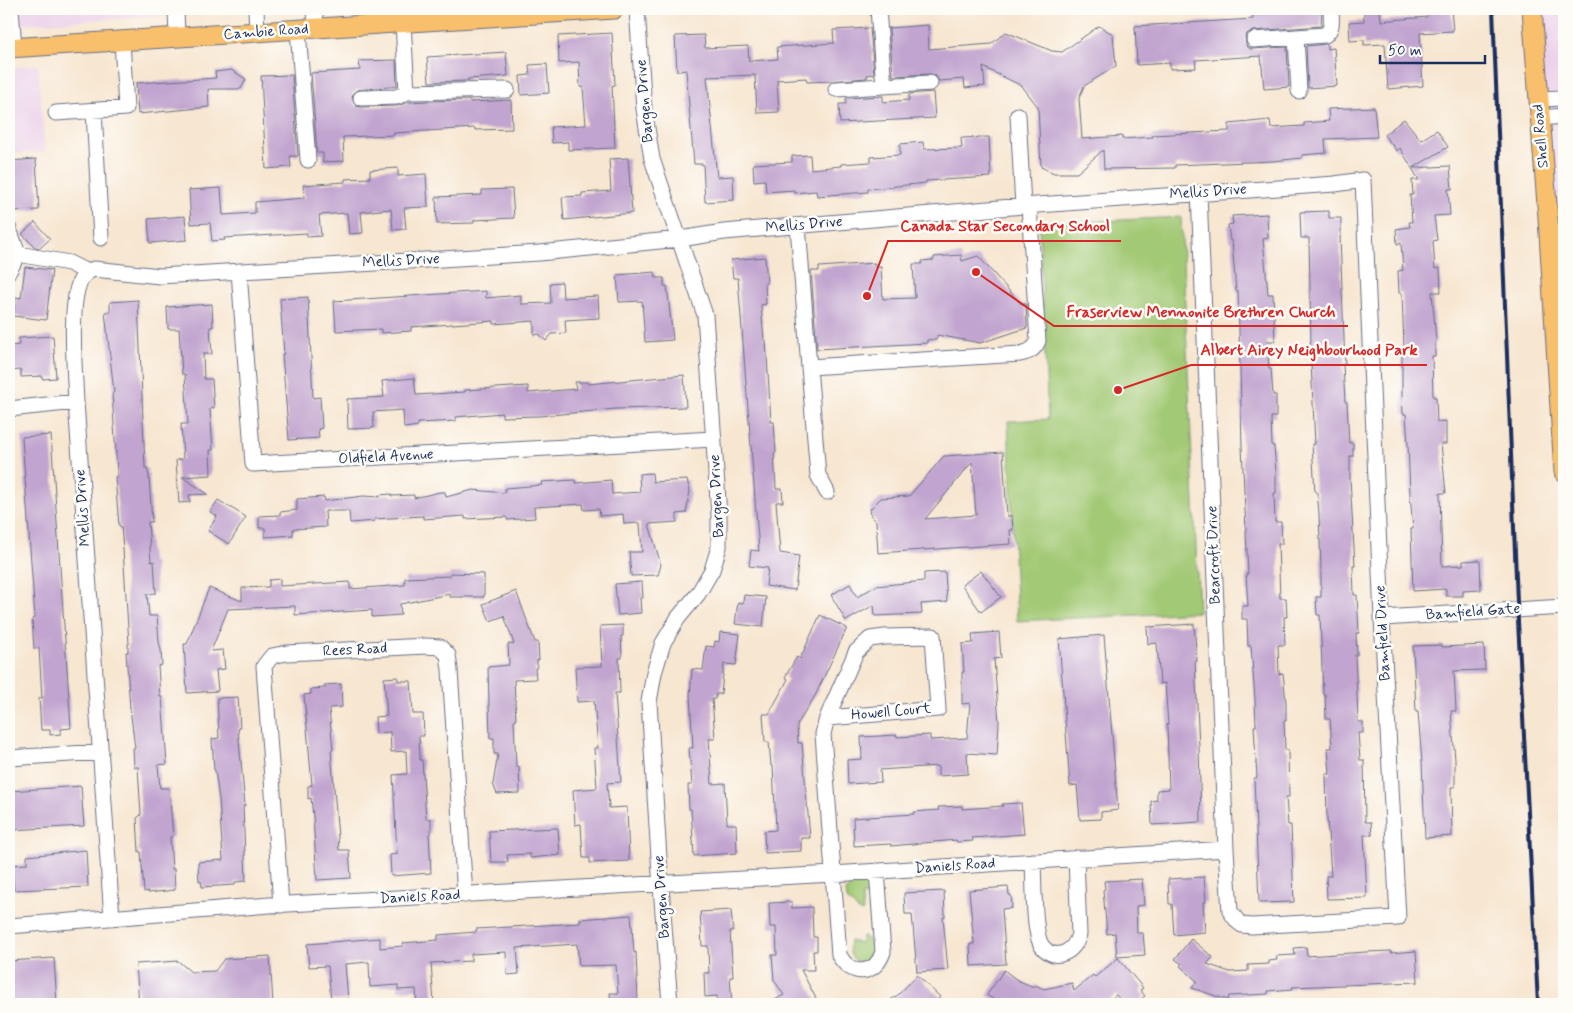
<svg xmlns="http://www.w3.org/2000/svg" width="1573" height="1013" font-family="Mynerve,sans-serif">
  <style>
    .built { fill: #ecd1ea }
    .green { fill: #a2c974; stroke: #5e7c69 }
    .building { fill: #c1a4cf; fill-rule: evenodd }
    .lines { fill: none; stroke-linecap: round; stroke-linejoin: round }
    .minor-casing { stroke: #686f86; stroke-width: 17 }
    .major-casing { stroke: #686f86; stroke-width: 21 }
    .minor { stroke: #fff; stroke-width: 15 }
    .major { stroke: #f8bf6c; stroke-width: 19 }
    .rail { stroke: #1b2f5e; stroke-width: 4 }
    .labels { text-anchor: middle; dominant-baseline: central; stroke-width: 5; stroke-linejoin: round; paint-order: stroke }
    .street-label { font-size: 15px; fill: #1b2f5e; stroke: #fdfcf7 }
    .leader { fill: none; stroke: #d62828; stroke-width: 2 }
    .callout-dot { fill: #d62828; stroke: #fdfcf7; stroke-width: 2 }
    .callout-label { font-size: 16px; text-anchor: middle; font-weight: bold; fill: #d62828; stroke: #fdfcf7; stroke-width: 5; stroke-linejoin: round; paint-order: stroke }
  </style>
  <rect width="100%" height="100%" fill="#fdfcf7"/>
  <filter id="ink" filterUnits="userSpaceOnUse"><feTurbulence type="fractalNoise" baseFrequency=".02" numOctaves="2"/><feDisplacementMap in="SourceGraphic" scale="10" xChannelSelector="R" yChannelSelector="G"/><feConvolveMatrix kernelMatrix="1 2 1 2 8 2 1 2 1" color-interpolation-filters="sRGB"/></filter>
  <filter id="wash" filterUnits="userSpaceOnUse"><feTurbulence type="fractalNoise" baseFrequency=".0096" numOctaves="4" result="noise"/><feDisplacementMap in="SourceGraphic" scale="20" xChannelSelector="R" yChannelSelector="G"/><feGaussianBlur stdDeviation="1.12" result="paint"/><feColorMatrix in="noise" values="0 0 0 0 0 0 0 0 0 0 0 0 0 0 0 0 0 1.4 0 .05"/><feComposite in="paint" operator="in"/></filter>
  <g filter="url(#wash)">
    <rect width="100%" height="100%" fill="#f7e6d0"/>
    <path class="built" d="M9,9H280L9,25Z
      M1538,9H1564V341Z
      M38,65L45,152L9,154V68Z"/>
    <path class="green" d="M1181,217L1199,612L1017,621L1008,421L1048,419L1039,224Z
      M865,883L871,885L873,903L864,895L862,896L863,912H860L847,900L846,891L851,885Z
      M862,936H864L878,950L870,962C854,964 847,957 850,941L861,943Z"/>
    <g id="blocks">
      <path class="building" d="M1252,9H1322L1321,26L1253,31L1248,33L1245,36L1246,45L1250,49L1287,47L1289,87L1264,89L1261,56L1195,60L1196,68L1170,69V63L1137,65L1135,26L1253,19Z
        M1380,9L1381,21L1427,17V9H1451L1453,31L1420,33L1423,86L1388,89L1385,44L1364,45V40L1350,41L1349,22L1364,21V10Z
        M928,25L929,49L991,44L1006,32L1052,51L1062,52L1099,26L1113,34L1116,66L1084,86L1079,98L1082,139L1122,136V139L1153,137V135L1229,131V124L1270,120L1271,128L1304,126V123L1329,121L1328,109L1374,107L1377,137L1325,139L1326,153L1302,155V158L1273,161L1175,165V168L1104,169L1103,150L1077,173H1054L1041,167L1038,107L1022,86L983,67L985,86L965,88L964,79L939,81L935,75L930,74L893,76L889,28Z
        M870,28L874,74L867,75V78L833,81L807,82L806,78L777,80L779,112L757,113L755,75L707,77L717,177L733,176L734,200L705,202L703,164H694L686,70L677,71L675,36L704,35L705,48L748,46L749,61L778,59L777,47L834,43L833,30Z
        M612,33L615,85L612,86L615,148L568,150V142L552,143L551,127L586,125L583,87H580L579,62L559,63L558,36Z
        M1327,44V49L1334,48L1337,86L1308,88L1306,46Z
        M506,52L508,76L468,79V81L429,82L427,57Z
        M396,60L397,86L357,90L353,93L352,98L356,106L361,107L397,106L408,102L429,101L469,100L470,102L511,100L512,129L475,130V128L394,133V135L343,137L344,161L323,162V153H317L311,73L360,70L359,61Z
        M547,64L549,93L521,95L520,76L530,75L529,65Z
        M231,70L246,79L241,89H208L209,107L138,114L136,83L216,78L215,72Z
        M292,75L298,156H290L291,167L266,169L261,76Z
        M933,92L935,118L840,123L839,104H846V98L883,96V102L909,100V94Z
        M1404,119L1421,140L1437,130L1448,147L1413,168L1450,166L1452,189H1448L1450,215L1434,216L1437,240L1433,241L1435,269L1440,268L1441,292H1432L1436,341L1435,342V356H1432L1433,397H1436L1437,422L1446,421V444H1441L1446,493H1440L1442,566L1463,565V561L1480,560L1481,590L1463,591V596H1446V589L1413,591L1411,529H1413L1410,494L1408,445L1406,414H1403L1402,394V348H1404L1402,293H1399L1398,271L1403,270L1401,243L1397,244L1396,229L1410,227L1409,222H1412L1410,195H1413L1412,180H1419L1400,148L1397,151L1384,135Z
        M989,137L991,177L926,181V183L868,189V192L817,196L816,191L794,193V190L766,192L765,180L754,181L753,164L792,162V156L810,155L811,169L841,166V164L871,162V157L900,155V144L923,142L924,149L962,148L961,138Z
        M628,158L632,213L564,220L562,197L582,196V193L611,191L609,159Z
        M36,159L39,210L11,211L9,161Z
        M398,168V176L426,174L428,207L404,208L406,229L393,230L391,209L361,212L363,233L349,234L347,213L319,215L321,236L307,237V233L224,238L225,240L212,241L210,223L191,224L189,190L221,188L223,215L255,213V202L304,198L303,185L345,182V179L370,178V170Z
        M512,189L514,218L474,220V223L437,224L436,197L482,195V190Z
        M1329,211V218H1341V237H1340L1345,364H1343L1345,402H1347L1349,443H1353V456H1350V478L1355,566H1353L1354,595H1357L1359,633H1356L1357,655H1355L1357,696L1358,722H1363V733H1358L1360,760H1364L1365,822H1371L1372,835H1364L1367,898L1327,899L1326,876H1331L1327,819L1326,774H1330L1328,748H1332L1330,719H1326L1325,694H1323L1320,615H1317L1316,597H1321V570L1319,513L1317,492H1315L1312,444H1315L1310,342H1311L1309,238H1301L1300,212Z
        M1267,214L1268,238L1263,239L1268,294H1273L1275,341H1267L1269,369H1271L1273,395H1276V417H1271L1272,446H1274L1276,472V493H1274L1275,522H1281L1282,544H1278L1280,598H1286L1287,617H1284L1285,645H1278L1279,674L1283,673L1286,703V721H1284L1285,750H1288L1289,797H1286L1288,825H1291L1294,902L1259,903L1254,778H1257L1254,726H1256L1255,700L1251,646H1248L1247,619H1242V606H1248L1246,574H1248L1242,447L1238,291H1236L1232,241H1230L1228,225L1233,224L1232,216Z
        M185,216L187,240L150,243L148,219Z
        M35,222L50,239L40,248L35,247L22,234Z
        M961,255L962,261L978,256L1021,304H1026L1027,328L980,343L937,335V339L927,340V343L817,349L811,271H819V267L875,263V267H881L883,299L915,298L913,264H922V261L934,260V257Z
        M765,257L767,283H765L766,304L761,305L764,340H766L771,422H774L776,453H774L776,489H782L783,502H776L780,553L799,556L795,590L766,586L768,568L749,566L751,550L759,551L738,278H733L731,260Z
        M25,267L52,270L46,320L13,316L16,297L21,298Z
        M655,272L656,278H664V286H667L673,340L645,342L642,301L619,302L617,275Z
        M562,282L563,298L598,296L599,318L565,320L566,333L552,334L546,341L539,334L534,335V321L494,324V321L411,327V331L381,333V329L336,331L334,301L486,291V298L521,295V304L551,303L550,283Z
        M308,297L313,398L320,397L322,428L318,429L319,438L289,440L282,354H284L280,299Z
        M138,300L145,468H147L149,476L152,522H148L151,562L154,561L156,593L147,594L149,616H157L159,642L161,650L162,665L158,666L160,697H162L167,764L158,765L160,788H169L173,837H170L172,869H174L175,890L148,893V891L144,892L141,852H139L137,818L141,815L138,767H134L133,748H135L130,708L126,652H128V644H129L123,549L121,526H119L115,477H117V470L112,394L114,392L105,312H110V302Z
        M212,304L213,327H210L212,354H203L204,379H212L214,408L210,409L213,450H210L211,475L182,477L208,494L189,495L190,502L179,503L176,460L183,459L181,424H188L185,374H182L179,329H168L167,307Z
        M53,336L56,378L42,379V376L21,377V370L9,371V346L19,345V338Z
        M684,375L686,407L616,409L539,416L502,417V413L456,417V421L418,423V426L404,428L403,410L373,412L374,428L348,429L347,399L384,397L382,381L414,378L416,395L465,392V390L528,386V393L576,389L575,382H588V384Z
        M51,435L71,728L61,729V734L50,735V730H41L39,698H42L39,648L34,649L32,619L35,618L22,437Z
        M1003,452L1007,516H1012L1013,530H1010L1011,544L878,553L876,521L871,516L870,509L881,498L909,496L944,456ZM972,462L976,515L925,519Z
        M652,473L653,482L687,480L690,491L686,513L677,514V522L649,524L661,565L658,575L631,576L629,552H642L640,523L624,524L623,514L600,516L599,509L584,510L583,504L534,507L535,518L507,520V517L465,519V516L423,519V516L374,519L375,521L350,523L349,511H325L326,527L293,529V535L265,537V528H259V516L280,515V512L297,510V499L324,497L325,501L363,496L380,497L379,495L391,494V496L414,495V498L440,492H445L446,497L473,490L505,493V488L542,485L541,482L575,480L576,483L611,480L612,494L640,492L639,474Z
        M218,500L246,517L229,544L208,531L217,516L210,512Z
        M981,571L1001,597L981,612L962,585Z
        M945,572L947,602L921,604L922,614L875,616L874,605L846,621L831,595L850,584L857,597L876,586L924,581V573Z
        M450,573L484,574V597H450V594L400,604L401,615L372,617V610L295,615V606L228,609L211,651L223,650L225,669L216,670L218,691L187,693L184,644H187L209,588L242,601V588L269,587V580L280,579V586L350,582V589L405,585V578L450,576Z
        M642,582L643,598H640L641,613L618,615L615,584Z
        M516,591L535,642H538L539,660H537V668H535L536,679L514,680L516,720H514L516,767H519L520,793L497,794L493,784L498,754H494V738H490L488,667L509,665L508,644H514L504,616L490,621L483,604Z
        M744,595L766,597L763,627L735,624L738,602L743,603Z
        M820,615L847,628L815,696L797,725L798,743H802L810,838H801V851L765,853L764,831L776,830L773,766H771L769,742H765L763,714H769L788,679L785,677L797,657L800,659Z
        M1194,624L1197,661H1195L1199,747L1201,822L1152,825L1151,801L1157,800V790L1169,789L1167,724H1168L1165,683L1160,684L1157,643L1148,644L1147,627Z
        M623,625V636H621L622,658H619L620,693H615L621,782L607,783L609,808L627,807L629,861L590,863V858H583L581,824L575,825L573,790L597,788L594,748H598L594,701L577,702L575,667L602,666L600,626Z
        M720,632L740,634L736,665L724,664L721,694H716L715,699H712L715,739H709L712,784L725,783L727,824H736L737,853L694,856L691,809H689L688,785H692L689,748H693L690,695L692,669L703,670L706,646L714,647L715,641L719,642Z
        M999,632L1001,658L994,659L999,723L997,755L967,753L968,774L938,776V766L880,770L881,782L848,784L847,760L862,759L861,737L897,735V737L930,735V740L967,738L970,703L962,704V672H964L962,644L973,643L972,634Z
        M1104,635L1118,810L1101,812V819L1080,820L1077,785L1070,786L1059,639Z
        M1442,645V647L1484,645L1485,670L1454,671L1456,711H1451L1455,760V787H1451L1452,836L1425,838L1422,762L1418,712H1416L1413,646Z
        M398,677V681H411L413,714H423L424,736H419L420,760H422L426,819H431V834H429L431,873L391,876L390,855L397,854L393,775L407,774L406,751L391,752L390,732L376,733L375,717L387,716L384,678Z
        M341,684L342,707L329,708L333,750H331L339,850H349L351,878L317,880L313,816L311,798L308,799V786L312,785L304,695L311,694V689L325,688V685Z
        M238,697L240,728L238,729L245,806H243L246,881L235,882V885L202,887L201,881H199L198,862L223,860L219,799L215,770H214L212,739L219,738L217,698Z
        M81,786L84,826L11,830L9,791Z
        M1021,803L1024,834L972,838L973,841L957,842L956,840L891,846V844L854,846L853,818L914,814V812L939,810L938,807L962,806V809L1003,806L1002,804Z
        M558,828L560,855L530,858V854L507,855L508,862H491L489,831Z
        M86,850L88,887L14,890L12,865L27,864V856Z
        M1204,877L1206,902H1203L1205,932L1174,935L1172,904H1169L1168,879Z
        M1142,879L1144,905L1136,906L1137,933H1143L1145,955L1117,957L1115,933L1107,934L1103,890L1105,889L1104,881Z
        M1008,887L1009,895H1011L1012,908L1002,909L1006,964L971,966L970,944H974L969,890Z
        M944,891L945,917H943L948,970L917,972L912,914H905L904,893Z
        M792,902V908L812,907L813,937H817V951H813L814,970H801L819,1004H767L784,995L774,980L772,955H777L776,927H770L769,903Z
        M731,910L733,931H730L733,977H730L732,1004H718L717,996L705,997L704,973H709L708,946H702L700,912Z
        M631,915L634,953L636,952L638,1004H611L610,993H618L616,965L579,966L577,944L517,948L519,974L507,975L506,952L471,954V961L431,963L434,1004H417L416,989L398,990V985L370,987L369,962L345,964L348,1000L331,1001L328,966L309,967L307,944L380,938V948L403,946V943L438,940V935L476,932V929L580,923V919Z
        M1191,939L1213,957L1207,964L1230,972L1248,971V965L1269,964V961L1277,960L1276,956L1295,955L1294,948L1306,947L1307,956L1366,952L1391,951V953L1416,951L1418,982L1292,987L1293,989L1268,991V994L1229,996L1228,1000L1192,988L1197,981L1180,966L1182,964L1175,959Z
        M270,956L273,1004H139L136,964L178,961L191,972L215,971L224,959Z
        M54,958L57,1004H9V961Z
        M1118,958L1143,988L1140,990L1145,996L1135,1004H1124L1116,995L1105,1004H1000L987,995L1004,970L1017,980L1034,987L1035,985L1044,989L1072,983L1074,991L1093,975L1095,977Z
        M917,975L940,997L933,1004H884L898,995Z"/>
    </g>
  </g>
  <g filter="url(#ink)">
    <use href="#blocks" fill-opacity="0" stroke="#686f86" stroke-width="1"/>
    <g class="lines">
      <g class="minor-casing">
        <path id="minor" d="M11,9L14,47
          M176,9L177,38
          M256,9L257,33
          M315,9L316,28
          M637,9L644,109L652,159L705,315L719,515V547L712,570L698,594L678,618L663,643L654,673L649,702L660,873L670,1004
          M878,9L884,86
          M403,23L407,92L507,90
          M298,30L308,160
          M1296,37L1299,91
          M1254,40L1325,35C1334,28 1331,19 1331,9
          M836,89L930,83
          M361,98L397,97L407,92
          M1538,99L1564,98
          M94,111L101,238
          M56,113L126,108L122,41
          M1018,115L1023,206
          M1540,118L1564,116
          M798,226L809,367L1020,354C1029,352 1034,350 1038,341L1029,206
          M9,229L18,254L69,263L87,272
          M9,271L18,254
          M239,271L253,464L714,439
          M809,367L818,475L827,492
          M9,409L76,402
          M1382,618L1564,607
          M827,718L938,709L933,636L885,637L870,639L856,652L827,718L823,734L839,955C851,977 875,976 883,952L877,871
          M9,758L101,752
          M1033,861C1034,878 1033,935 1042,946C1055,963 1075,952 1079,934L1076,858
          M281,905L264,666L272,656L287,653L426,646L440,647L448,655L450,670L465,895
          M112,918L76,402C75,376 68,297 82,278C85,273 89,271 94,269L160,276L539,253L680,239L724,232L1023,206L1335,184L1363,180L1382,618L1398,918L1252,926L1242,925L1238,922L1230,911L1226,849L1199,193
          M9,926L270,905L833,874L1226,849"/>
      </g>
      <g class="major-casing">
        <path id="major" d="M1532,9L1548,218L1564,472
          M9,48L614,9"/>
      </g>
      <use href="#minor" class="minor"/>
      <use href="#major" class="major"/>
      <path class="rail" d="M1493,9L1517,602L1538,1004"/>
    </g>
  </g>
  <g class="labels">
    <g class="street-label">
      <text transform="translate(266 32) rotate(-4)">Cambie Road</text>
      <text transform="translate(645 101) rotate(-95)">Bargen Drive</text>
      <text transform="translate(1541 136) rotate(-95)">Shell Road</text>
      <text transform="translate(1208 192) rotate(-4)">Mellis Drive</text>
      <text transform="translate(804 225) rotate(-5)">Mellis Drive</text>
      <text transform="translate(401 261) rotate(-3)">Mellis Drive</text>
      <text transform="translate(386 457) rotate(-3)">Oldfield Avenue</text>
      <text transform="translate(717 496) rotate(-93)">Bargen Drive</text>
      <text transform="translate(83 508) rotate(-94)">Mellis Drive</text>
      <text transform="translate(1214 555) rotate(-92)">Bearcroft Drive</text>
      <text transform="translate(1473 612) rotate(-4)">Bamfield Gate</text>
      <text transform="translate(1383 633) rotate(-93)">Bamfield Drive</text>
      <text transform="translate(355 650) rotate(-3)">Rees Road</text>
      <text transform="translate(891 712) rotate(-5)">Howell Court</text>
      <text transform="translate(955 866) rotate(-4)">Daniels Road</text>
      <text transform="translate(420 897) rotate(-3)">Daniels Road</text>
      <text transform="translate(662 897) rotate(-94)">Bargen Drive</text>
    </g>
  </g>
  <path class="leader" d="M867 296L888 241H1121M976 272L1054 326H1348M1118 390L1191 365H1427"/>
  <g class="callout-dot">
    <circle cx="867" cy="296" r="5"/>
    <circle cx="976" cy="272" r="5"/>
    <circle cx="1118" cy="390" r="5"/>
  </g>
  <g class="callout-label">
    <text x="1005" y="231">Canada Star Secondary School</text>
    <text x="1201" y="317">Fraserview Mennonite Brethren Church</text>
    <text x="1309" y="355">Albert Airey Neighbourhood Park</text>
  </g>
  <rect width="1573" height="1013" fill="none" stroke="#fdfcf7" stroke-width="30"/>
  <path d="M1380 55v8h105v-8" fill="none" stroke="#1b2f5e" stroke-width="2.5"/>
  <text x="1388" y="55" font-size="15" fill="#1b2f5e" stroke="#fdfcf7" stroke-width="4" paint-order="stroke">50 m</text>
</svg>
